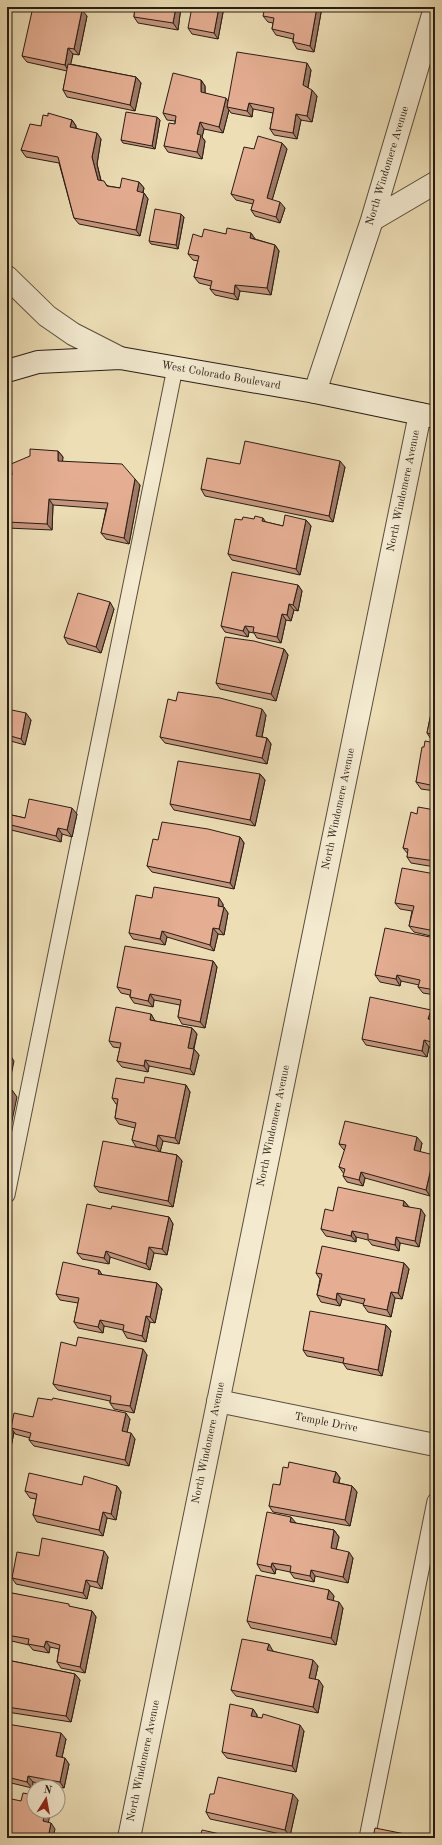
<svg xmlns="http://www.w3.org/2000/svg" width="442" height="1845" font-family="'Old Standard TT',serif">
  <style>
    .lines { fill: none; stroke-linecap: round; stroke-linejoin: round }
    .lane-casing { stroke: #594c3c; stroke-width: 17 }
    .street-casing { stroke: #594c3c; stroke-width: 24 }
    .secondary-casing { stroke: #281c13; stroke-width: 24 }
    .lane { stroke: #f3ead0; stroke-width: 15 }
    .street { stroke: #f3ead0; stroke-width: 22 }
    .secondary { stroke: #f3ead0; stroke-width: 22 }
    .wall { fill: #c5967e; stroke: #281c13 }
    .shaded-wall { fill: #a07a67; stroke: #281c13 }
    .building { fill: #e5ae93; stroke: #281c13 }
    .labels { text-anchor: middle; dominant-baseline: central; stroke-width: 4; stroke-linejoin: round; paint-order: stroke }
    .street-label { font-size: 11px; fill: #281c13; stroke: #f3ead0 }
  </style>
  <rect width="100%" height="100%" fill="#eddeb6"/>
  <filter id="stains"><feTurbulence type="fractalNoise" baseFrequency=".005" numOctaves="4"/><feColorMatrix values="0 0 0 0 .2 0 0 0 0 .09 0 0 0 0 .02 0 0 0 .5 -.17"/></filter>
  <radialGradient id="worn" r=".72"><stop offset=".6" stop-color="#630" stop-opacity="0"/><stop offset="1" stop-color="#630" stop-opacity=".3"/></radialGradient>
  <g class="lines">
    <g class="lane-casing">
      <path id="lane" d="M7,1195L175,368
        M367,1838L435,1501"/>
    </g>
    <g class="street-casing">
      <path id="street" d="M372,220L435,183
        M7,277L47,316L73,334L120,358
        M315,392L372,220L435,8
        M218,1401L435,1445
        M129,1838L420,414"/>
    </g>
    <g class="secondary-casing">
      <path id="secondary" d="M7,371L38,362L120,358L315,392L435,417"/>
    </g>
    <use href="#lane" class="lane"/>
    <use href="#street" class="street"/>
    <use href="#secondary" class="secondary"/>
  </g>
  <path class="wall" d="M135,7H181L178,30L138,23L134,17Z
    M224,7L218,39L192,34L188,28Z
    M322,7L314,52L297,49L293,42V39L276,35L272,29L273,23L268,22L263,16Z
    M87,16L79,55L73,54L70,64L136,77L141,83L135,111L67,97L63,90L67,71L27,62L22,56Z
    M311,70L308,88L317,96L312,122L301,120L297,139L274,135L270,129L273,113L253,109L252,117L231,113L229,110L223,133L204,129L202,137L205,141L202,159L168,152L164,146L175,124V121L167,120L163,113L201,80L205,86V93L228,101Z
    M48,116L72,120L76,126V128L101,139L97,164L101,180L108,186L120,188L139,182L144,188L143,193H144L148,199L140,236L79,224L74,218L59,163L26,157L21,150L41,126Z
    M160,120L155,149L123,143L121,140Z
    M282,143L287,149L272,200L285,208L280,223L255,216L251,210L253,204L236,200L231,194L254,149Z
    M181,214L184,217L178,249L151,244L149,241Z
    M251,233L255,239L275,245L279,251L271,295L240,291L238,300L215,295L210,289L211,286L199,283L194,277L198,261L193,260L188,254L202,237L226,234Z
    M58,451L63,457L62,461L140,485L129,544L106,539L101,533L106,509L53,505L52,530L7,528V475H12Z
    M240,464L345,467L333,522L205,496L201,489Z
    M242,520L266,522L283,526L306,520L311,526L300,575L232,560L228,554Z
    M298,585L302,591L298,611L294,610L291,621L286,620L281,643L257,638L254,633L249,632L248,637L225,632L221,626Z
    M114,609L101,653L68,644L64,637Z
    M284,649L288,655L276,701L220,689L216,683Z
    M435,694V740L431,739L427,733Z
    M176,701L266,715L262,737L267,738L271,744L267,764L165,743L160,737Z
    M7,709L31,720L25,745L7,740Z
    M435,743V791L421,789L416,782L424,747Z
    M260,774L265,780L255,826L174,810L170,804Z
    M435,810V867L411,863L407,857L408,854L403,848L417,814Z
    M7,814L25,818L77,814L72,837L62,834L61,842L7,829Z
    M240,837L244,843L234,889L152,872L147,866L158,840Z
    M435,874V937L414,932L409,926L412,911L400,909L395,903Z
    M152,898L223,904V907L228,913L224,935L218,934L214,951L167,937L165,945L133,939L129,933Z
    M435,938V995L423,993L418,987L419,985L401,981L400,986L380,982L375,975Z
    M213,961L217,967L205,1028L182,1024L178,1017L180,1005L154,1000L153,1007L134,1003L130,997V995L121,993L117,987Z
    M151,1014L155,1021L192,1028L197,1034L194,1049L199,1055L194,1075L149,1066L148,1072L122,1067L117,1061L120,1048L113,1047L109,1041Z
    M435,1016L434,1020H435V1048L429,1047L427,1057L366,1045L362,1039Z
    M144,1083L186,1085L190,1092L179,1144L163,1141L160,1152L177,1155L182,1161L173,1207L99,1192L94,1186L155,1151L136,1147L132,1140L135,1128L119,1124L115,1118L117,1104H116L112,1098Z
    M422,1143L420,1152L435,1157V1174L430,1196L365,1178L363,1186L347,1182L343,1176L344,1174L339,1167L345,1150H344L339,1144Z
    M404,1201L409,1207L425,1215L419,1247L400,1243L399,1251L372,1245L368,1240L356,1237V1242L326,1236L321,1229L333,1211Z
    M111,1209L169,1217L173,1224L167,1255L154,1253L150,1270L110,1257L109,1264L82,1259L77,1253Z
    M404,1263L409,1269L402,1299L395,1298L391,1317L368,1312L363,1305L364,1304L342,1299L340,1306L321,1302L317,1295L320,1279L316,1273Z
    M99,1270L102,1275L157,1283L162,1289L155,1323L150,1322L146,1342L127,1338L123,1331V1330L104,1326L103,1333L78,1328L74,1322L78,1303L60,1300L56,1294Z
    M386,1325L391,1331L382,1376L347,1369L343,1363L307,1356L303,1350Z
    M76,1346L147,1355L134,1413L114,1409L110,1403V1401L58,1390L53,1384Z
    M33,1417L130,1419L127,1432L135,1439L129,1466L34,1446L29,1440L30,1438L15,1434L14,1432L8,1462H7V1421L12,1424Z
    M288,1468L336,1472L340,1478L339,1483L352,1486L357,1492L350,1526L273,1512L269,1506Z
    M82,1485L117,1486L121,1492L116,1520L107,1518L103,1536L37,1522L33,1515L36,1499L30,1498L25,1491Z
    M295,1523L334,1530L339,1537L336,1549L353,1558L348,1583L315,1576L314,1582L294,1578L290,1572L276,1569L275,1574L261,1571L257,1564Z
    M39,1556L108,1557L102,1589L90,1586L87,1599L16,1584L12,1578Z
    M329,1590L334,1596L333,1600L343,1608L336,1645L251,1628L247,1621Z
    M7,1592L71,1607L92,1611L96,1617L85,1673L61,1668L57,1662L59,1649L50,1647L49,1653L33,1650L29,1645L7,1640Z
    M273,1651L318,1666L315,1679L323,1686L318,1713L236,1696L231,1690Z
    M7,1660L75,1674L80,1680L71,1722L7,1712Z
    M253,1709L257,1715V1717L304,1731L296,1772L227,1758L222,1752Z
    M7,1724L66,1739L62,1757L69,1764L64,1788L33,1782L32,1788L7,1782Z
    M214,1794L298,1800L290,1836L210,1819L206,1812Z"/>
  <path class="shaded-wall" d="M176,7H181L178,30L173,23Z
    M219,7H224L218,39L214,33Z
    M317,7H322L314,52L310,46Z
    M82,10L87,16L79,55L74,49Z
    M68,48L73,54L69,72L65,65Z
    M307,63L311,70L307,92L303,85Z
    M136,77L141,83L135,111L130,105Z
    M201,80L205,86V98L201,92Z
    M312,90L317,96L312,122L307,116Z
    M226,98L230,104L227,107L229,110L223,133L219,127Z
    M249,103L253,109L252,117L247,111Z
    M296,114L301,120L297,139L293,133Z
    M157,117L160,120L155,149L152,146Z
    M72,120L76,126L74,133L70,127Z
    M200,122L204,129L202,137L205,141L202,159L197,152V134Z
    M97,133L101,139L97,164L102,186L98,180L92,157Z
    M282,143L287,149L271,204L267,198Z
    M139,182L144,188L141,198L137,191Z
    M144,193L148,199L140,236L136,230Z
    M280,202L285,208L280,223L276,217Z
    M181,214L184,217L178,249L176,245Z
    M251,233L255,239L250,238Z
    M275,245L279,251L271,295L267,288Z
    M235,285L240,291L238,300L234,294Z
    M58,451L63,457L62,467L58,461Z
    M340,461L345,467L333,522L329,516Z
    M135,479L140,485L129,544L124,538Z
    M49,499L53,505L52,530L47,524Z
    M263,518L267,524L262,521Z
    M306,520L311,526L300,575L296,569Z
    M298,585L302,591L298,611L293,605Z
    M110,602L114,609L101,653L96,647Z
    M289,604L294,610L291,621L287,615Z
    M282,614L286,620L281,643L277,637Z
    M245,626L249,632L248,637L243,631Z
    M284,649L288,655L276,701L271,694Z
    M262,709L266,715L261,742L256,736Z
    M26,713L31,720L25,745L21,739Z
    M267,738L271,744L267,764L262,758Z
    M260,774L265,780L255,826L250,820Z
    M72,808L77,814L72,837L67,830Z
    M58,828L62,834L61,842L56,836Z
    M240,837L244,843L234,889L230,883Z
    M219,898L223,904L222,912L218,906Z
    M224,907L228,913L224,935L219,929Z
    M213,928L218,934L214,951L210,945Z
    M162,931L167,937L165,945L160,939Z
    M213,961L217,967L205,1028L200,1022Z
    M397,975L401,981L400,986L396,979Z
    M150,994L154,1000L153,1007L148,1001Z
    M431,1010L435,1016L433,1025L428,1019Z
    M151,1014L155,1021L150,1020Z
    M192,1028L197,1034L192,1054L188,1048Z
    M424,1040L429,1047L427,1057L422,1051Z
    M194,1049L199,1055L194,1075L190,1069Z
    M10,1055L14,1061L7,1095V1070Z
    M145,1060L149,1066L148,1072L144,1066Z
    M186,1085L190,1092L179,1144L175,1138Z
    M12,1090L17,1097L9,1135L7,1132V1118Z
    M158,1135L163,1141L160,1152L156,1146Z
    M417,1137L422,1143L419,1157L414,1150Z
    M177,1155L182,1161L173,1207L168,1201Z
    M434,1155L435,1157V1174L430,1196L426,1190Z
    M361,1172L365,1178L363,1186L359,1180Z
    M404,1201L409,1207L403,1206Z
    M421,1209L425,1215L419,1247L415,1241Z
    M169,1217L173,1224L167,1255L162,1249Z
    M352,1231L356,1237V1242L351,1236Z
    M396,1237L400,1243L399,1251L395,1245Z
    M149,1247L154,1253L150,1270L146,1264Z
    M106,1251L110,1257L109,1264L104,1258Z
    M404,1263L409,1269L402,1299L398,1293Z
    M99,1270L103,1276L98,1274Z
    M157,1283L162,1289L155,1323L150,1317Z
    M391,1292L395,1298L391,1317L387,1310Z
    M337,1293L342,1299L340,1306L336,1300Z
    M146,1316L150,1322L146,1342L142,1336Z
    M100,1320L104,1326L103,1333L98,1327Z
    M386,1325L391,1331L382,1376L378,1370Z
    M143,1349L147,1355L134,1413L130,1406Z
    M126,1413L130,1419L126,1437L122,1431Z
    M10,1422L15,1428H11L14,1432L8,1462L7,1461V1438Z
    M131,1433L135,1439L129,1466L125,1460Z
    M336,1472L340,1478L337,1488L333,1482Z
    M117,1486L121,1492L116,1520L111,1514Z
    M352,1486L357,1492L350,1526L345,1520Z
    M103,1512L107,1518L103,1536L99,1530Z
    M291,1517L296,1523L290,1522Z
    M334,1530L339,1537L335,1555L331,1548Z
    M104,1551L108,1557L102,1589L97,1582Z
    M349,1552L353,1558L348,1583L343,1577Z
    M272,1563L276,1569L275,1574L271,1567Z
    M311,1570L315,1576L314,1582L310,1576Z
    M86,1580L90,1586L87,1599L83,1593Z
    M329,1590L334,1596L332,1605L327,1599Z
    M339,1602L343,1608L336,1645L331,1638Z
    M92,1611L96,1617L85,1673L80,1667Z
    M46,1641L50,1647L49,1653L44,1647Z
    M269,1644L273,1651L272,1657L267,1650Z
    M313,1660L318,1666L314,1684L309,1678Z
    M75,1674L80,1680L71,1722L66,1716Z
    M319,1680L323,1686L318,1713L313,1707Z
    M253,1709L257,1715L255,1722L251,1716Z
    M300,1725L304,1731L296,1772L292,1766Z
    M61,1733L66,1739L61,1762L56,1756Z
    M65,1758L69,1764L64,1788L60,1782Z
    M28,1776L33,1782L32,1788L27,1782Z
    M293,1794L298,1800L290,1836L285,1830Z
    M45,1811H51L47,1828L43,1821Z
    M51,1823L55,1829L53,1838H48Z"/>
  <path class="building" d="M33,7H68L82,10L74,49L68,48L65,65L22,56Z
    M135,7H176L173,23L134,17Z
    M192,7H219L214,33L188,28Z
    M265,7H317L310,46L293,42L294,34L272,29L274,18L263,16Z
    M237,52L307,63L303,85L312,90L307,116L296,114L293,133L270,129L274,108L249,103L247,111L227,107Z
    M68,64L136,77L130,105L63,90Z
    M173,73L201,80V92L226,98L219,127L200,122L197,134L201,135L197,152L164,146L169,123L175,124L176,116L163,113Z
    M126,112L157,117L152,146L121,140Z
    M48,113L72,120L70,127L97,133L92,157L98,180L104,181L107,186L120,188L122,178L139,182L137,191L144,193L136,230L74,218L58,157L21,150L30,124L41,126L43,115L48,116Z
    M258,136L282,143L267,198L280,202L276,217L251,210L254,200L231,194L244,147L254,149Z
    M155,209L181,214L176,245L149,241Z
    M227,228L251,233L250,238L275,245L267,288L235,285L234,294L210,289L212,281L194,277L199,256L188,254L193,234L202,237L204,229L226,234Z
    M245,441L340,461L329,516L201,489L207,458L240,464Z
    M30,449L58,451V461L122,464L135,479L124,538L101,533L108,503L49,499L47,524L7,522V475H12L11,464L30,456Z
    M285,515L306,520L296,569L228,554L235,519L242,520L243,517L254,519L255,516L263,518L262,521L283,526Z
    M232,572L298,585L293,605L289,604L287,615L282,614L277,637L253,632L254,627L245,626L243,631L221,626Z
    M78,593L110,602L96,647L64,637Z
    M225,637L254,641L284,649L271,694L216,683Z
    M178,692L220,698L262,709L256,736L267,738L262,758L160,737L168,699L176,701Z
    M435,694V735L427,733Z
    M7,709L26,713L21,739L7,735Z
    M425,741L435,743V786L416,782L422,747H424Z
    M178,761L260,774L250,820L170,804Z
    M29,799L72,808L67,830L58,828L56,836L7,824V814L25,818Z
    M418,807L435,810V861L407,857L408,849L403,848L411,812L417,814Z
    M162,822L208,829L240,837L230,883L147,866L153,839L158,840Z
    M402,868L435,874V931L409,926L414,906L395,903Z
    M154,887L219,898L218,906L224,907L219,929L213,928L210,945L162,931L160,939L129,933L136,895L152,898Z
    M385,928L435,938V990L418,987L420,980L397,975L396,979L375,975Z
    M125,946L213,961L200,1022L178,1017L181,1000L150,994L148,1001L130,997L131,990L117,987Z
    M370,997L431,1010L428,1019L435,1020V1043L424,1040L422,1051L362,1039Z
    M116,1007L151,1014L150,1020L192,1028L188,1048L194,1049L190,1069L145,1060L144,1066L117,1061L121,1043L109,1041Z
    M7,1054L10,1055L7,1070Z
    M145,1077L186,1085L175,1138L158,1135L156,1146L132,1140L136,1123L115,1118L118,1099L112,1098L116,1078L144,1083Z
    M7,1089L12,1090L7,1118Z
    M345,1121L417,1137L414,1150L434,1155L426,1190L361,1172L359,1180L343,1176L345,1169L339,1167L346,1145L339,1144Z
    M103,1141L177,1155L168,1201L94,1186Z
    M338,1187L404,1201L403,1206L421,1209L415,1241L396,1237L395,1245L368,1239V1234L352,1231L351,1236L321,1229L325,1209L333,1211Z
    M87,1204L111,1209L112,1206L169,1217L162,1249L149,1247L146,1264L106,1251L104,1258L77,1253Z
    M322,1246L404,1263L398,1293L391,1292L387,1310L363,1305L365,1299L337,1293L336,1300L317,1295L322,1274L316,1273Z
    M63,1262L99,1270L98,1274L157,1283L150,1317L146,1316L142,1336L123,1331L124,1325L100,1320L98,1327L74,1322L79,1298L56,1294Z
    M310,1311L386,1325L378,1370L343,1363L344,1358L303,1350Z
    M78,1337L143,1349L130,1406L110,1403L111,1396L53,1384L61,1342L76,1346Z
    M38,1398L52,1400L53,1398L126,1413L122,1431L131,1433L125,1460L29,1440L31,1433L11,1428L14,1413L33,1417Z
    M7,1421L10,1422L7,1438Z
    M289,1462L336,1472L333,1482L352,1486L345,1520L269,1506L273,1484L280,1485L283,1467L288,1468Z
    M29,1473L82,1485L84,1476L117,1486L111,1514L103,1512L99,1530L33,1515L37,1494L25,1491Z
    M267,1512L291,1517L290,1522L334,1530L331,1548L349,1552L343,1577L311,1570L310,1576L290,1572L291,1566L272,1563L271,1567L257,1564Z
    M42,1538L104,1551L97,1582L86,1580L83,1593L12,1578L17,1552L39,1556Z
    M256,1575L329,1590L327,1599L339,1602L331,1638L247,1621Z
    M7,1592L69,1604V1606L92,1611L80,1667L57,1662L60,1645L46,1641L44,1647L28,1644L29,1639L7,1635Z
    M242,1639L269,1644L267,1650L313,1660L309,1678L319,1680L313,1707L231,1690Z
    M7,1660L75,1674L66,1716L7,1707Z
    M230,1704L253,1709L251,1716L262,1718L263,1714L300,1725L292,1766L222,1752Z
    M7,1724L61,1733L56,1756L65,1758L60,1782L28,1776L27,1782L7,1777Z
    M218,1777L293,1794L285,1830L206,1812L210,1794H214Z
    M23,1793L34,1795V1811H45L43,1821L51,1823L48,1838H11L7,1837V1798L21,1801Z
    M375,1828L420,1837V1838H373Z
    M202,1830L238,1838H200Z"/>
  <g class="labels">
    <g class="street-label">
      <text transform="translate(388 166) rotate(-73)">North Windomere Avenue</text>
      <text transform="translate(221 376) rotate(10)">West Colorado Boulevard</text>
      <text transform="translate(404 491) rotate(-78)">North Windomere Avenue</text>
      <text transform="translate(339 809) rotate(-78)">North Windomere Avenue</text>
      <text transform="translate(274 1126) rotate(-78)">North Windomere Avenue</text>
      <text transform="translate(326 1423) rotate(11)">Temple Drive</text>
      <text transform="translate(209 1443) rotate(-78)">North Windomere Avenue</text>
      <text transform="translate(144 1761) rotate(-78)">North Windomere Avenue</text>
    </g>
  </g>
  <rect width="442" height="1845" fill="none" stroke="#eddeb6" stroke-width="24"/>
  <rect x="8" y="8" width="426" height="1829" fill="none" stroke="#281c13" stroke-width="2"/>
  <rect x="12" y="12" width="418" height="1821" fill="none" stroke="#281c13"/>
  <g transform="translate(46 1799) rotate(11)"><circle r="19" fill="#f3ead0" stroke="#a29884"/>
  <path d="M0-3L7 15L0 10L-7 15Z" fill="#8f2418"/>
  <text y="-6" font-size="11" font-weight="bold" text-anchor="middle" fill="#281c13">N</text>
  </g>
  <rect width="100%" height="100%" filter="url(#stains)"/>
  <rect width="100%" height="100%" fill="url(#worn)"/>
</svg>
